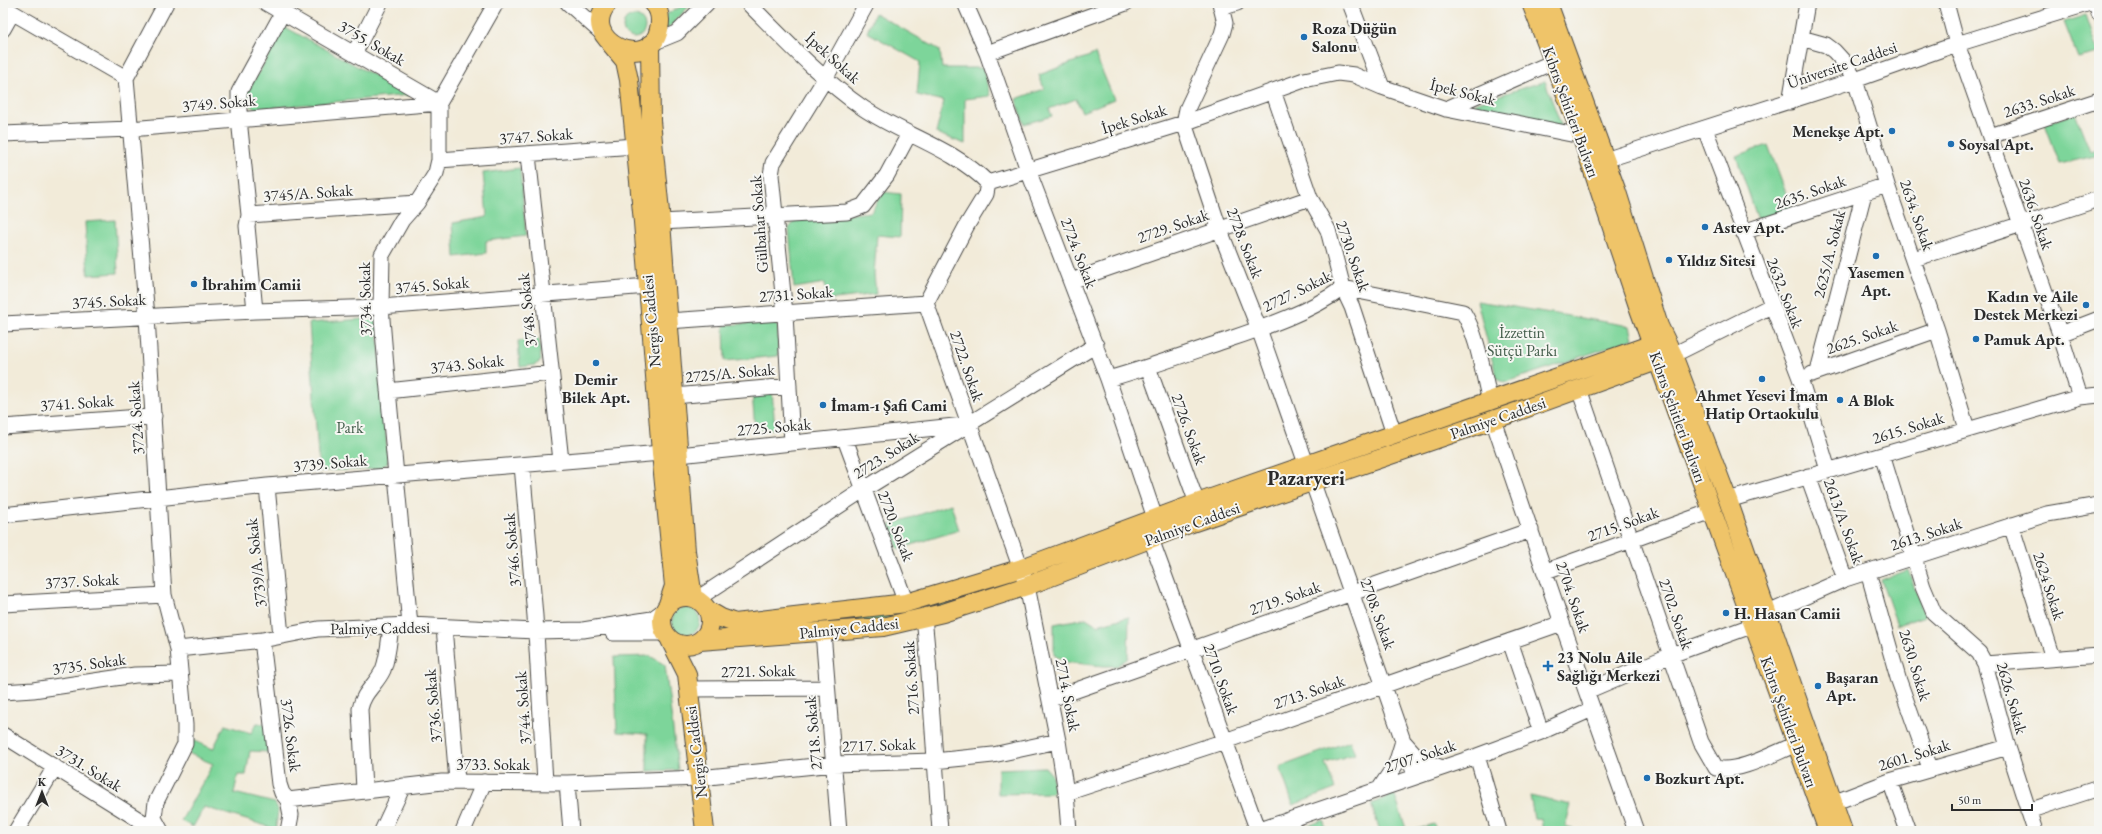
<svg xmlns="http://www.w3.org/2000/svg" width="2102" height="834" font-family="'EB Garamond',serif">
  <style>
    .green { fill: #7dd59a; stroke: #548062 }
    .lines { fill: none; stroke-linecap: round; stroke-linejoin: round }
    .minor-casing { stroke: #494845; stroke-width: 17 }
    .major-casing { stroke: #494845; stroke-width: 20 }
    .minor { stroke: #fff; stroke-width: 15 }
    .major { stroke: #efc469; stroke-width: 18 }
    .poi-dot { fill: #1f6fb2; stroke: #f6f6f2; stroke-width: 1.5 }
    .labels { text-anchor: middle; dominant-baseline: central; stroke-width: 4; stroke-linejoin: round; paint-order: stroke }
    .poi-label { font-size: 16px; font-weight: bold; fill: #2b2b2b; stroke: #f6f6f2; text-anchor: start }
    .street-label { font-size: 16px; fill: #2b2b2b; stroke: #f6f6f2 }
    .park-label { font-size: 16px; fill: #445e4c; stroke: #f6f6f2 }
    .district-label { font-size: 20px; font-weight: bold; fill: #2b2b2b; stroke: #f6f6f2 }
  </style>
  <rect width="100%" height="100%" fill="#f6f6f2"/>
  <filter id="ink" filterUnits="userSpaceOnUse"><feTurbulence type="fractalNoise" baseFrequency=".025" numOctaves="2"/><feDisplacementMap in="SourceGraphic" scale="8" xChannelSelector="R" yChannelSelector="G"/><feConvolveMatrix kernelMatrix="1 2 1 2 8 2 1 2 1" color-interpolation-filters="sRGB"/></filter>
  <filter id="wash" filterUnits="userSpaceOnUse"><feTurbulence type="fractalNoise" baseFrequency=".012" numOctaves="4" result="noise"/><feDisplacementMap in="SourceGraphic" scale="16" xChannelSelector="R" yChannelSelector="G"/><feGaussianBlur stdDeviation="0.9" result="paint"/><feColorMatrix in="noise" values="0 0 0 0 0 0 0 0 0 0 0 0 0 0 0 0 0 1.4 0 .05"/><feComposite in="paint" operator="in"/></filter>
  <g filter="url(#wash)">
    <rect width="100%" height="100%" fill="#f2ebd9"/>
    <path class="green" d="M688,3H692L663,34L659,18Z
      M875,13L940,50L942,68H983L990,96L965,99V144L936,133L944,101L917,95L920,62L867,32Z
      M2086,15L2099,53L2078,58L2064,22Z
      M623 27a11 11 0 1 1 22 0a11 11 0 1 1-22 0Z
      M285,27L410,95L255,109L247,103L245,96Z
      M1095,54L1114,99L1082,112L1076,99L1049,109L1052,116L1024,124L1016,99L1044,89L1039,75Z
      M1545,81L1562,128L1472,107L1475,103Z
      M2075,113L2090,151L2099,149V155L2060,164L2045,124Z
      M1768,145L1793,212L1759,223L1736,156Z
      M520,168L526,236L486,241V253L455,257L453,223L487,217L483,173Z
      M883,192L901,194L900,237L877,235L874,274L876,294L827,300L825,283L794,288L789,228L796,220L871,212Z
      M115,220L118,273L88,275L85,222Z
      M1477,301L1630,326L1633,339L1504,383L1497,379Z
      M377,318L388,463L378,469L319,471L309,323Z
      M774,322L778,328V356L725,361L724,325Z
      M539,339L541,361L535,365L520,367L518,341Z
      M772,390L775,429L755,430L752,392Z
      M951,504L959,530L898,549L889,525Z
      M1908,570L1925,616L1897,625L1881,580Z
      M1015,576L1017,582L955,604L878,622L713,636L711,629L766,625Z
      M672 621a14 14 0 1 1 28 0a14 14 0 1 1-28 0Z
      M1129,617L1128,658L1117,666H1103L1066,662L1054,655V624L1086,618L1097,625Z
      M650,656L665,665L678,770L647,771V734L617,732L614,657Z
      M257,723L265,724L268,752L250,751L246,775H238L234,793L275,803L278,810L276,829L204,807L193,827L181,821L213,764L188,753L193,740L213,749L225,725L251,733Z
      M1350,741L1355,754L1325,763L1335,789L1293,805L1280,767Z
      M1045,767L1052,775L1053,793L998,794V769Z
      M1394,794L1407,831H1380L1371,804Z
      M1530,796L1571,805L1565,827L1579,831H1543L1541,819L1534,818Z
      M1323,820L1327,831H1295Z
      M1434,824L1436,831H1411Z"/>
  </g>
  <g filter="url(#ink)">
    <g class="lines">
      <g class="minor-casing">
        <path id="minor" d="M266,3L439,103
          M568,3L604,35
          M748,3C784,39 820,78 863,108C903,135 953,148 988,183L1184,123L1304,80L1338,73L1354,75L1382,87L1446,109L1571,134L1579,129
          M965,3L987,53L1028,170L1108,379L1155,518
          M1220,3L1225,23L1222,34L1187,109L1184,123L1219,228L1259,329L1415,775
          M1350,3L1382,87
          M1946,3L1957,44L2060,334L2080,397
          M2096,3L2099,13
          M3,7L126,78
          M1221,8L1237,3
          M3,29L12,13
          M1801,38L1826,45L1834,51L1845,63L1855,80L1887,185L1937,330L1967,429
          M650,44L677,33L707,3
          M987,53L1126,3
          M354,54L380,3
          M1273,91L1310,198L1328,230L1343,288L1352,307L1394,434
          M1790,102L1807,3
          M1446,109L1553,62
          M1705,129L1800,378L1828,470
          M3,134L130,129L439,103
          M1990,136L2099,100
          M528,155L561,461
          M439,160L635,146
          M1605,160L1855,80L1957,44L2090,3
          M988,183L986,194L967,225L926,303L1027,586L1058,741L1066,793L1069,831
          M249,215L239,119V92L283,12
          M661,222L847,212L863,206L887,175L909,134
          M1743,232L1887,185
          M1914,259L2099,199
          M1071,281L1310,198
          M255,311L247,226L249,215L417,203
          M668,321L926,303
          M3,324L255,311L381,307L648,286
          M2060,334L2099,319
          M1673,355L1771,306
          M1148,367L1197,503
          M1818,371L1864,193
          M1812,374L1937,330
          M1108,379C1147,368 1186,354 1224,341C1265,327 1308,313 1343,288L1463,312C1478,336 1483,374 1490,401
          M1579,389L1701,742L1716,768C1738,774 1776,752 1797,744
          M388,391L551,373
          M674,396L789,386
          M1493,420L1562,623L1636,831
          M3,427L154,416
          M845,439L906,603
          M792,443L785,314L771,175L773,163L825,79L867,3
          M679,455L964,425
          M1882,455L1923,587L1934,613L1979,653L1985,664L2008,747L2035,831
          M522,465L535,616L545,782
          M1808,476L1845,579
          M267,486L281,636
          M1728,500L2080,397L2099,395
          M3,515L267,486L661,453
          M2011,525L2053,658
          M1151,539L1258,831
          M1546,571L1712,511
          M1868,572L1898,678L1930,768
          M697,599L863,490L1096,345
          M3,604L164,595
          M1768,613L1845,579L2047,514L2099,505
          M924,617L928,659L940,831
          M410,625L387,379L381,307L382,255L402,220L417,203L436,173L439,160V103L496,3
          M444,627L457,781
          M823,632L839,831
          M613,633H665
          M262,640L279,784L282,793L288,800L291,815L288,831
          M1510,641L1541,732
          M178,649L262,640L318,629L410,625L536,631L583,630L652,619L663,611
          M1985,664L2099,655
          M689,689L827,688
          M1587,691L1671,655L1754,625
          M3,692L33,690L135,675L179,674
          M1051,699L1531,530
          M3,735L157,831
          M1477,756L1499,831
          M1890,781L1908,831
          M567,783L571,831
          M1380,788L1396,764L1403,741L1420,760L1440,767
          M364,790L360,709C363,692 376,685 383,670C388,657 389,641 391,627
          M1066,793L1225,741L1562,623
          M288,800L442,782L567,783L699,778L834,764L934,761L993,755L1058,741
          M1833,803L1890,781L2008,747
          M2028,811L2099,788
          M16,831L55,767
          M161,831L154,818L156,802L185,744V725L178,649L164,595L147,317L126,78L166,3
          M382,831L403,786
          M463,831L484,782
          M1257,831L1477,756L1541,732L1592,709"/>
      </g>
      <g class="major-casing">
        <path id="major" d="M608,3C576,40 650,75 659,29C661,20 660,10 653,3
          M1531,3L1579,129L1639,309L1828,831
          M1548,3L1617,192L1659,326L1673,355L1728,500L1843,831
          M610,43L625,61L629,80L643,222L661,453L674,586L668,604
          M650,44L651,121L661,222L686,551L693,597
          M662 621a24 24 0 1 1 48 0a24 24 0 1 1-48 0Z
          M709,611L721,618L735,623L906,603L1022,568L1197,503L1644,347L1666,341
          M670,640L687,674L705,831
          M700,641L883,627L943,613L1027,586L1189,524L1513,413L1673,355"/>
      </g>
      <use href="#minor" class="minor"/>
      <use href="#major" class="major"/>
    </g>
  </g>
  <g class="poi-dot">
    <circle cx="1304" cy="37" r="4"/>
    <circle cx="1892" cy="131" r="4"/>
    <circle cx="1951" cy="144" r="4"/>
    <circle cx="1705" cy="227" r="4"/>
    <circle cx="1876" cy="256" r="4"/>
    <circle cx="1669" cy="260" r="4"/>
    <circle cx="194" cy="284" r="4"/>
    <circle cx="2086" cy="305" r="4"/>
    <circle cx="1976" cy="339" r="4"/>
    <circle cx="596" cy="363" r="4"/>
    <circle cx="1762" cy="379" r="4"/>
    <circle cx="1840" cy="400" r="4"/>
    <circle cx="823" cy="405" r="4"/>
    <circle cx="1726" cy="613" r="4"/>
    <path d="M1546 660h4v4h4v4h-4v4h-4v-4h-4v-4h4z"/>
    <circle cx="1818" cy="686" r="4"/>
    <circle cx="1647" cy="778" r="4"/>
  </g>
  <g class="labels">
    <g class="poi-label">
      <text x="1312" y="28">Roza Düğün<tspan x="1312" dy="18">Salonu</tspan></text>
      <text x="1884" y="131" text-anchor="end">Menekşe Apt.</text>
      <text x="1959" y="144">Soysal Apt.</text>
      <text x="1713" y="227">Astev Apt.</text>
      <text x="1677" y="260">Yıldız Sitesi</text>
      <text x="1876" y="272" text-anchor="middle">Yasemen<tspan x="1876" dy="18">Apt.</tspan></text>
      <text x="202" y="284">İbrahim Camii</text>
      <text x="2078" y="296" text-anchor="end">Kadın ve Aile<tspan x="2078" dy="18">Destek Merkezi</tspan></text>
      <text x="1984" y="339">Pamuk Apt.</text>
      <text x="596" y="379" text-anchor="middle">Demir<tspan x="596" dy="18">Bilek Apt.</tspan></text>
      <text x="1762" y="395" text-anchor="middle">Ahmet Yesevi İmam<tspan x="1762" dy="18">Hatip Ortaokulu</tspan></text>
      <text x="1848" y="400">A Blok</text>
      <text x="831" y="405">İmam-ı Şafi Cami</text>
      <text x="1734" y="613">H. Hasan Camii</text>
      <text x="1557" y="657">23 Nolu Aile<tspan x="1557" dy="18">Sağlığı Merkezi</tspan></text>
      <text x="1826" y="677">Başaran<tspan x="1826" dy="18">Apt.</tspan></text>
      <text x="1655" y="778">Bozkurt Apt.</text>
    </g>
    <g class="street-label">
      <text transform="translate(372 43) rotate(30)">3755. Sokak</text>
      <text transform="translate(833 58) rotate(42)">İpek Sokak</text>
      <text transform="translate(1842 65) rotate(-19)">Üniversite Caddesi</text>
      <text transform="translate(1463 92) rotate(14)">İpek Sokak</text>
      <text transform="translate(2039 101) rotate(-18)">2633. Sokak</text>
      <text transform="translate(219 103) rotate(-5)">3749. Sokak</text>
      <text transform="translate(1571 112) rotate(70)">Kıbrıs Şehitleri Bulvarı</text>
      <text transform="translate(1134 119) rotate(-17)">İpek Sokak</text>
      <text transform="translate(536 136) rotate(-4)">3747. Sokak</text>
      <text transform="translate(1810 192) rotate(-19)">2635. Sokak</text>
      <text transform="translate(308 193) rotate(-4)">3745/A. Sokak</text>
      <text transform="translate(2036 214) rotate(71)">2636. Sokak</text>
      <text transform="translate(1917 215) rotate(71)">2634. Sokak</text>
      <text transform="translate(759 224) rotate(-94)">Gülbahar Sokak</text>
      <text transform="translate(1173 226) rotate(-19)">2729. Sokak</text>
      <text transform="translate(1245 243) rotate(69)">2728. Sokak</text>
      <text transform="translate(1079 253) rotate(69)">2724. Sokak</text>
      <text transform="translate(1829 254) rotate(-76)">2625/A. Sokak</text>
      <text transform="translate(1353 256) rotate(71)">2730. Sokak</text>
      <text transform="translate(432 285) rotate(-5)">3745. Sokak</text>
      <text transform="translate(1297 291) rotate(-26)">2727. Sokak</text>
      <text transform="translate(1785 293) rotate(69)">2632. Sokak</text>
      <text transform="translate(796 294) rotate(-4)">2731. Sokak</text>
      <text transform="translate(365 299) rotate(-91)">3734. Sokak</text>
      <text transform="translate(109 301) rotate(-3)">3745. Sokak</text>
      <text transform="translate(527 310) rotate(-96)">3748. Sokak</text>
      <text transform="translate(651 321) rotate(-95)">Nergis Caddesi</text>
      <text transform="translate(1862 337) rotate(-19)">2625. Sokak</text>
      <text transform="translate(467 364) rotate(-6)">3743. Sokak</text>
      <text transform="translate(967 366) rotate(71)">2722. Sokak</text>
      <text transform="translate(730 373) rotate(-5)">2725/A. Sokak</text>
      <text transform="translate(77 403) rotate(-4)">3741. Sokak</text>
      <text transform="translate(1678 417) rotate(70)">Kıbrıs Şehitleri Bulvarı</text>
      <text transform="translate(136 418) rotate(-94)">3724. Sokak</text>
      <text transform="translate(1498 418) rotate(-19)">Palmiye Caddesi</text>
      <text transform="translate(774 427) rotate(-5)">2725. Sokak</text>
      <text transform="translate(1908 428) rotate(-17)">2615. Sokak</text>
      <text transform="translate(1189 429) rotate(70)">2726. Sokak</text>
      <text transform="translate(886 455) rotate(-32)">2723. Sokak</text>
      <text transform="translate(330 463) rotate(-5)">3739. Sokak</text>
      <text transform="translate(1844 521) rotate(70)">2613/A. Sokak</text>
      <text transform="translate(1192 524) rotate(-20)">Palmiye Caddesi</text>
      <text transform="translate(1623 524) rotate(-20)">2715. Sokak</text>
      <text transform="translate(896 526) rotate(69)">2720. Sokak</text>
      <text transform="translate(1926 534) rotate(-18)">2613. Sokak</text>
      <text transform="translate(512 550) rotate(-95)">3746. Sokak</text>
      <text transform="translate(256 563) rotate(-96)">3739/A. Sokak</text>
      <text transform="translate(82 581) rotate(-3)">3737. Sokak</text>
      <text transform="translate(2049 586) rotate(72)">2624 Sokak</text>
      <text transform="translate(1573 597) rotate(71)">2704. Sokak</text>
      <text transform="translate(1285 598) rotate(-19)">2719. Sokak</text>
      <text transform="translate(1378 614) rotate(70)">2708. Sokak</text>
      <text transform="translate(1676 614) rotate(71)">2702. Sokak</text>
      <text transform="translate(380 628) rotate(-1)">Palmiye Caddesi</text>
      <text transform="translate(849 628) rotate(-6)">Palmiye Caddesi</text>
      <text transform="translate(89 664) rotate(-8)">3735. Sokak</text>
      <text transform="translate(1915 665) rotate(73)">2630. Sokak</text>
      <text transform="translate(758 671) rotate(-1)">2721. Sokak</text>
      <text transform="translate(911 678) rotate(-94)">2716. Sokak</text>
      <text transform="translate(1221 679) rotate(70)">2710. Sokak</text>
      <text transform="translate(1309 692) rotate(-19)">2713. Sokak</text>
      <text transform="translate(1068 695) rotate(79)">2714. Sokak</text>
      <text transform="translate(2012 698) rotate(74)">2626. Sokak</text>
      <text transform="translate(433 706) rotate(-95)">3736. Sokak</text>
      <text transform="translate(523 708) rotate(-94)">3744. Sokak</text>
      <text transform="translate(1789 722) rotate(70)">Kıbrıs Şehitleri Bulvarı</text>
      <text transform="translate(813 733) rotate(-95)">2718. Sokak</text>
      <text transform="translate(291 735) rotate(83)">3726. Sokak</text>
      <text transform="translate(879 745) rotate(-2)">2717. Sokak</text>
      <text transform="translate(696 752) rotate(-97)">Nergis Caddesi</text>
      <text transform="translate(1914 755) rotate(-17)">2601. Sokak</text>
      <text transform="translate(1420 756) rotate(-18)">2707. Sokak</text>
      <text x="493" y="764">3733. Sokak</text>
      <text transform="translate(89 768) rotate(32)">3731. Sokak</text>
    </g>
    <g class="park-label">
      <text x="1522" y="332">İzzettin<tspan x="1522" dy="18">Sütçü Parkı</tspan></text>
      <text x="350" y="427">Park</text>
    </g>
    <g class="district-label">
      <text x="1306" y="478">Pazaryeri</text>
    </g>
  </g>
  <rect width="2102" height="834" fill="none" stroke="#f6f6f2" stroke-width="16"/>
  <g transform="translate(42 792)" stroke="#f6f6f2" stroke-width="3" paint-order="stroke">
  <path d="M0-3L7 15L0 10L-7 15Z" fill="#2b2b2b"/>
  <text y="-6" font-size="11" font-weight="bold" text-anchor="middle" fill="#2b2b2b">K</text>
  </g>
  <path d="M1952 804v6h80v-6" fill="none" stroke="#2b2b2b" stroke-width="2"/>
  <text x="1958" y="804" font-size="12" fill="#2b2b2b" stroke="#f6f6f2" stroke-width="3" paint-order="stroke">50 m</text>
</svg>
